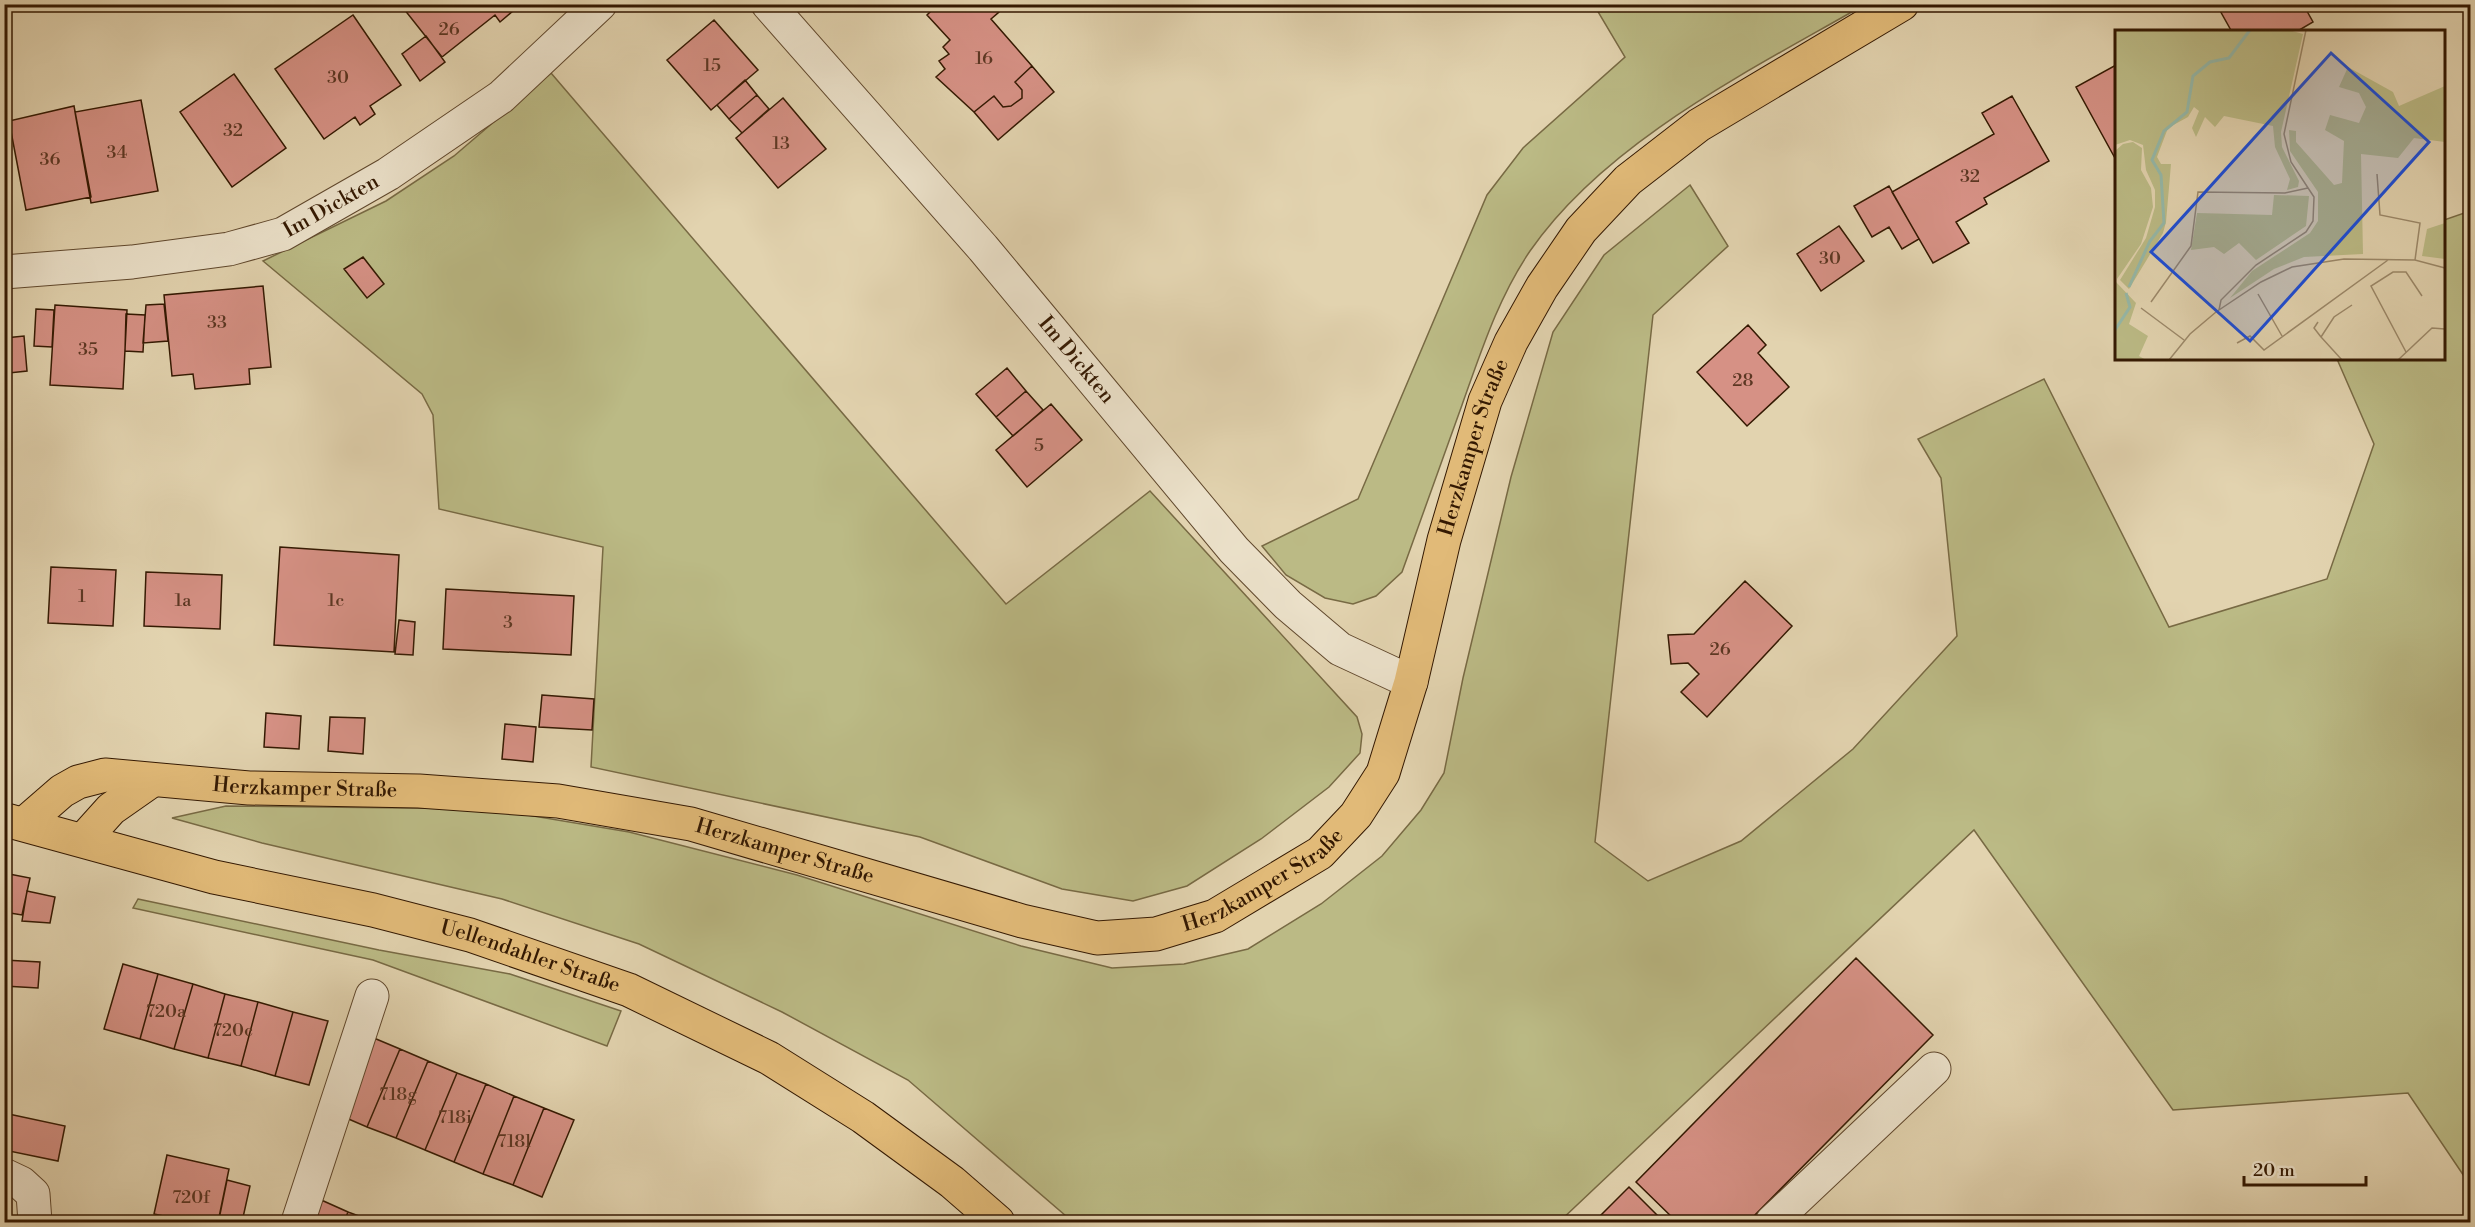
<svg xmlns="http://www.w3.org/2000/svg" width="2475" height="1227" font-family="'Libre Bodoni',serif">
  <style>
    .green { fill: #bbba85; stroke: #786a44; stroke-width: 1.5 }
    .building { fill: #d69185; stroke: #341902; stroke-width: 1.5 }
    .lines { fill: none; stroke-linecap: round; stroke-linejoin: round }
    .minor-casing { stroke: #60482d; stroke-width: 35 }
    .major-casing { stroke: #341902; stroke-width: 35 }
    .minor { stroke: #ece2cb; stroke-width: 33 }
    .major { stroke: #e1ba78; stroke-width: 33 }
    .labels { text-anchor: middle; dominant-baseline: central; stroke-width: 4.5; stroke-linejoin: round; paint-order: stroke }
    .number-label { font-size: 18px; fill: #5c3723 }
    .street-label { font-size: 21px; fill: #341902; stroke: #ece2cb }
    .inset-river { fill: none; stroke: #95b8a8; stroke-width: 3 }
    .inset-road { fill: none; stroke: #9c896a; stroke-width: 1.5 }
    .view { fill: #1d4ed8; fill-opacity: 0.15; stroke: #1d4ed8; stroke-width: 3 }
    .inset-edge { fill: none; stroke: #341902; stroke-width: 3 }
  </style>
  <rect width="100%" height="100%" fill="#e2d3af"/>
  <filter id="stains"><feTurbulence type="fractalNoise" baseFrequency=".00333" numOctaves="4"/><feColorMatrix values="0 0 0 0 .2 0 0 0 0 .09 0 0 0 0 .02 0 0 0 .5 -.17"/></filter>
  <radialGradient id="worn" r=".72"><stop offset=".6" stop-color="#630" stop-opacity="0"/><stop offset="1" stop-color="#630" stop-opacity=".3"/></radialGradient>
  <path class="green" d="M1594,5H1864C1751,70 1606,141 1530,251C1498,298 1481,352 1462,405C1442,461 1422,516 1402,572L1376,596L1353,604L1325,598L1286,575L1262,546L1358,499L1487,195L1523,148L1625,57Z
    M551,73L1006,604L1150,491L1357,717L1362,734L1360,753L1329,787L1261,839L1187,886L1133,901L1062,889L920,837L591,767L603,547L439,509L433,415L422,394L263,261L386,201L454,156Z
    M1690,185L1728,246L1653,315L1595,842L1648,881L1741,841L1853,749L1957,636L1941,478L1918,439L2044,379L2169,627L2327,579L2374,444L2337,359L2444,358V220L2470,211V1185L2408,1093L2173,1110L1974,830L1559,1222H1073L908,1080L782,1012L639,944L502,899L262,843L172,818L226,806L492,809L629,832L797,875L1021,946L1112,968L1184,964L1248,949L1321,904L1382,856L1421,810L1444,773L1463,678L1511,477L1553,332L1604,255Z
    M138,899L379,950L510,974L621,1011L607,1046L373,960L133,908Z"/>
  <path class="building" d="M400,4H521L500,22L495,15L442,57Z
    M833,4H857L850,10L836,8Z
    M938,4H1000L999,12L991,19L1032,66L1015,82L1022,90V98L1011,106L1003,107L994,96L974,112L936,77L945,69L939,61L949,54L943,47L950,40L927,15Z
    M2224,4H2303L2313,22L2296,32H2232L2218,7Z
    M353,15L401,85L370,106L375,114L360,125L355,117L324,139L275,69Z
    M714,20L758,70L711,110L667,60Z
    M426,36L445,62L420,81L402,54Z
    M2116,65V160L2076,87Z
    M1032,66L1054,92L998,140L974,112L994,96L1003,107L1011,106L1022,98V90L1015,82Z
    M234,74L286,148L232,187L180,112Z
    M745,80L757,95L729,119L717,105Z
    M757,95L769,109L742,133L729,119Z
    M2012,96L2049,161L1984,198L1987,204L1956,222L1969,243L1933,263L1892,192L1994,134L1982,113Z
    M783,98L826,149L778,188L736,138Z
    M141,100L158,191L91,203L75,112Z
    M74,106L91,197L26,210L9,121Z
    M1889,186L1919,239L1902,249L1889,227L1872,237L1854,206Z
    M1839,226L1864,261L1821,291L1797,254Z
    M363,257L384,284L367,298L344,269Z
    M263,286L271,367L249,369L250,384L195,389L193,374L172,376L164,295Z
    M164,304L168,341L143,343L146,305Z
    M55,305L127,310L123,389L50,385Z
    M36,309L54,310L52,347L34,346Z
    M126,314L145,315L143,352L125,351Z
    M1748,325L1766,345L1758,353L1789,387L1747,426L1697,372Z
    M4,336L10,381L4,382Z
    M24,336L27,371L9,373L5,338Z
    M1007,368L1026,391L996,417L976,394Z
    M1026,391L1043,410L1013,436L996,417Z
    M1051,404L1082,440L1027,487L996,450Z
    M280,547L399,555L394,652L274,645Z
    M51,567L116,570L113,626L48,623Z
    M146,572L222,575L220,629L144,626Z
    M1745,581L1792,626L1707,717L1681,692L1699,674L1688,663L1671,664L1668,635L1694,634Z
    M446,589L574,596L571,655L443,649Z
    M399,620L415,622L413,655L395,654Z
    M542,695L594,699L592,730L539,727Z
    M266,713L301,716L299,749L264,747Z
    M330,717L365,718L363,754L328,751Z
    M505,724L536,727L533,762L502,759Z
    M4,873L30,878L22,915L4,912Z
    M27,891L55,897L50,923L22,921Z
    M1856,958L1933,1035L1748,1222H1677L1636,1182Z
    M4,960L40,962L38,988L4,986Z
    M123,964L158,974L140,1039L104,1029Z
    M158,974L193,984L174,1049L140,1039Z
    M193,984L225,994L208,1058L174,1049Z
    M225,994L258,1002L241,1066L208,1058Z
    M258,1002L293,1012L275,1076L241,1066Z
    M293,1012L328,1021L309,1085L275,1076Z
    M369,1036L400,1049L367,1127L337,1114Z
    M400,1049L428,1061L396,1138L367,1127Z
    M428,1061L457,1073L425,1150L396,1138Z
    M457,1073L486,1084L454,1162L425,1150Z
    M486,1084L514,1096L483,1174L454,1162Z
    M514,1096L544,1108L513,1185L483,1174Z
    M544,1108L574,1120L542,1197L513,1185Z
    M4,1113L65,1126L58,1161L4,1150Z
    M167,1155L229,1169L218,1222H192L154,1214Z
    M227,1180L250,1186L242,1222L219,1219Z
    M1629,1187L1664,1222H1594Z
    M319,1199L348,1212L344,1222H309Z
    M348,1212L375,1222H344Z"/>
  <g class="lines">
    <g class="minor-casing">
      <g id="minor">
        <path id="s1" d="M768,4L983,248L1234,550L1288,605L1340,649L1411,682"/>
        <path id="s2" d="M4,272L132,262L229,249L283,234L388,174L501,97L600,4"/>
        <path d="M4,1175L21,1183L33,1194L35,1222"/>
        <path d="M298,1222L372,996"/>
        <path d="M1772,1222L1934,1069"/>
      </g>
    </g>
    <g class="major-casing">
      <g id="major">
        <path id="s3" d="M6,820L214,877L373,910L470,935L629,990L769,1058L863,1117L952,1182L998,1222"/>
        <path id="s4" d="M24,824L62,791L78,782L105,775L249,788L419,791L558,801L691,824L1022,921L1097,938L1156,934L1215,916L1320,853L1356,815L1383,773L1411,682L1444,540L1485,401L1511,342L1542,287L1581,230L1628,180L1699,125L1902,4"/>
        <path d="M84,839L111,809L151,781"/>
      </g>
    </g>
    <use href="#minor" class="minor"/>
    <use href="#major" class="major"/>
  </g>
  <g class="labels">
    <g class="number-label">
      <text x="449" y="29">26</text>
      <text x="984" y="58">16</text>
      <text x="712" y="65">15</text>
      <text x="338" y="77">30</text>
      <text x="233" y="130">32</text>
      <text x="781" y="143">13</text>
      <text x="117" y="152">34</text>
      <text x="50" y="159">36</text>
      <text x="1970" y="176">32</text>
      <text x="1830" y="258">30</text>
      <text x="217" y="322">33</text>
      <text x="88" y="349">35</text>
      <text x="1743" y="380">28</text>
      <text x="1039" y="445">5</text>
      <text x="82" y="596">1</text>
      <text x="183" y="600">1a</text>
      <text x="336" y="600">1c</text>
      <text x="508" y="622">3</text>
      <text x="1720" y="649">26</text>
      <text x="166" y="1011">720a</text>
      <text x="233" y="1030">720c</text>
      <text x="398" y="1094">718g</text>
      <text x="455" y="1117">718i</text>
      <text x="514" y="1141">718l</text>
      <text x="191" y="1197">720f</text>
    </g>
    <g class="street-label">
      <text stroke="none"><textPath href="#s2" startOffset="338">Im Dickten</textPath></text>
      <text stroke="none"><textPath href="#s1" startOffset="471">Im Dickten</textPath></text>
      <text stroke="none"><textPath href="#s4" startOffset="1791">Herzkamper Straße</textPath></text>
      <text stroke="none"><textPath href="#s4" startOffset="297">Herzkamper Straße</textPath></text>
      <text stroke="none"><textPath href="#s4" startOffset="783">Herzkamper Straße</textPath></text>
      <text stroke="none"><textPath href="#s4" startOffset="1287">Herzkamper Straße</textPath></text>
      <text stroke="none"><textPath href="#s3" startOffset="542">Uellendahler Straße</textPath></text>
    </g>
  </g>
  <g transform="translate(2115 30)">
    <rect width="330" height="330" fill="#e2d3af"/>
    <path d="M0,0H174L188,4L166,102L167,117L184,151L183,157L172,160L175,149L160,117L158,96L109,86L100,97L90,87L81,107L77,98L84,81L79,77L73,87L53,98L42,127L46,134H56L51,192L48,203L14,259L5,250L31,208L40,177V160L31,140L28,115L15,110L0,115ZM233,37L278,62L284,76L330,56V112L299,108L283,128L246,124L248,224L189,227L159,239L115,268L137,241L195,203L203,191V162L175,121L174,100L181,101V112L219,155L227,153L229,111L210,100L215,85L244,93L251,77L244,63L224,57ZM18,112L27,118L26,140L36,158L38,177L26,214L2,249L0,121L8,114ZM159,165L194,166L191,196L141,230L124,213L109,224L99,217L76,220L82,183L157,185ZM330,193V229L307,226L312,199ZM0,251L21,273L14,294L33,306L24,326L31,330H0Z" fill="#bbba85"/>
    <path class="inset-river" d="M14,257L35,211L49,193L46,145L37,130L49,101L72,82L78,46L95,32L114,28L135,0M0,300L15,277L11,263"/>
    <path class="inset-road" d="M262,144L265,185L305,193L300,230M143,264L167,306M36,272L76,216L83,162L170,163L193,158M26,278L69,310M104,280L106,270L141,235L191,202L198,191L199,167L176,132L169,104L191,0M203,292L199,298L206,307M122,313L135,306L149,320L273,230M291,322L256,256L278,242H291L307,266M54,330L75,304L101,282L146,252L177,237L229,229L300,230L330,238M227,330L206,307L219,287L237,275M283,330L317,298L330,299"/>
    <path class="view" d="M216,23L314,112L135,311L36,222Z"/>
    <rect width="330" height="330" class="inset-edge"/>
  </g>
  <rect width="2475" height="1227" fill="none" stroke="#e2d3af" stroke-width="24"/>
  <rect x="6" y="6" width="2463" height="1215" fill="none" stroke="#341902" stroke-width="3"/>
  <rect x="12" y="12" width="2451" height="1203" fill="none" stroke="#341902" stroke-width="1.5"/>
  <path d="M2244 1176v9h122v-9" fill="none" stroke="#341902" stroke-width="3"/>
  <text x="2253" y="1176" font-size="18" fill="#341902" stroke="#ece2cb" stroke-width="4.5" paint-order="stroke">20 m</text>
  <rect width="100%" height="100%" filter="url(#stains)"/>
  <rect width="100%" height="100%" fill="url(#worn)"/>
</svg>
